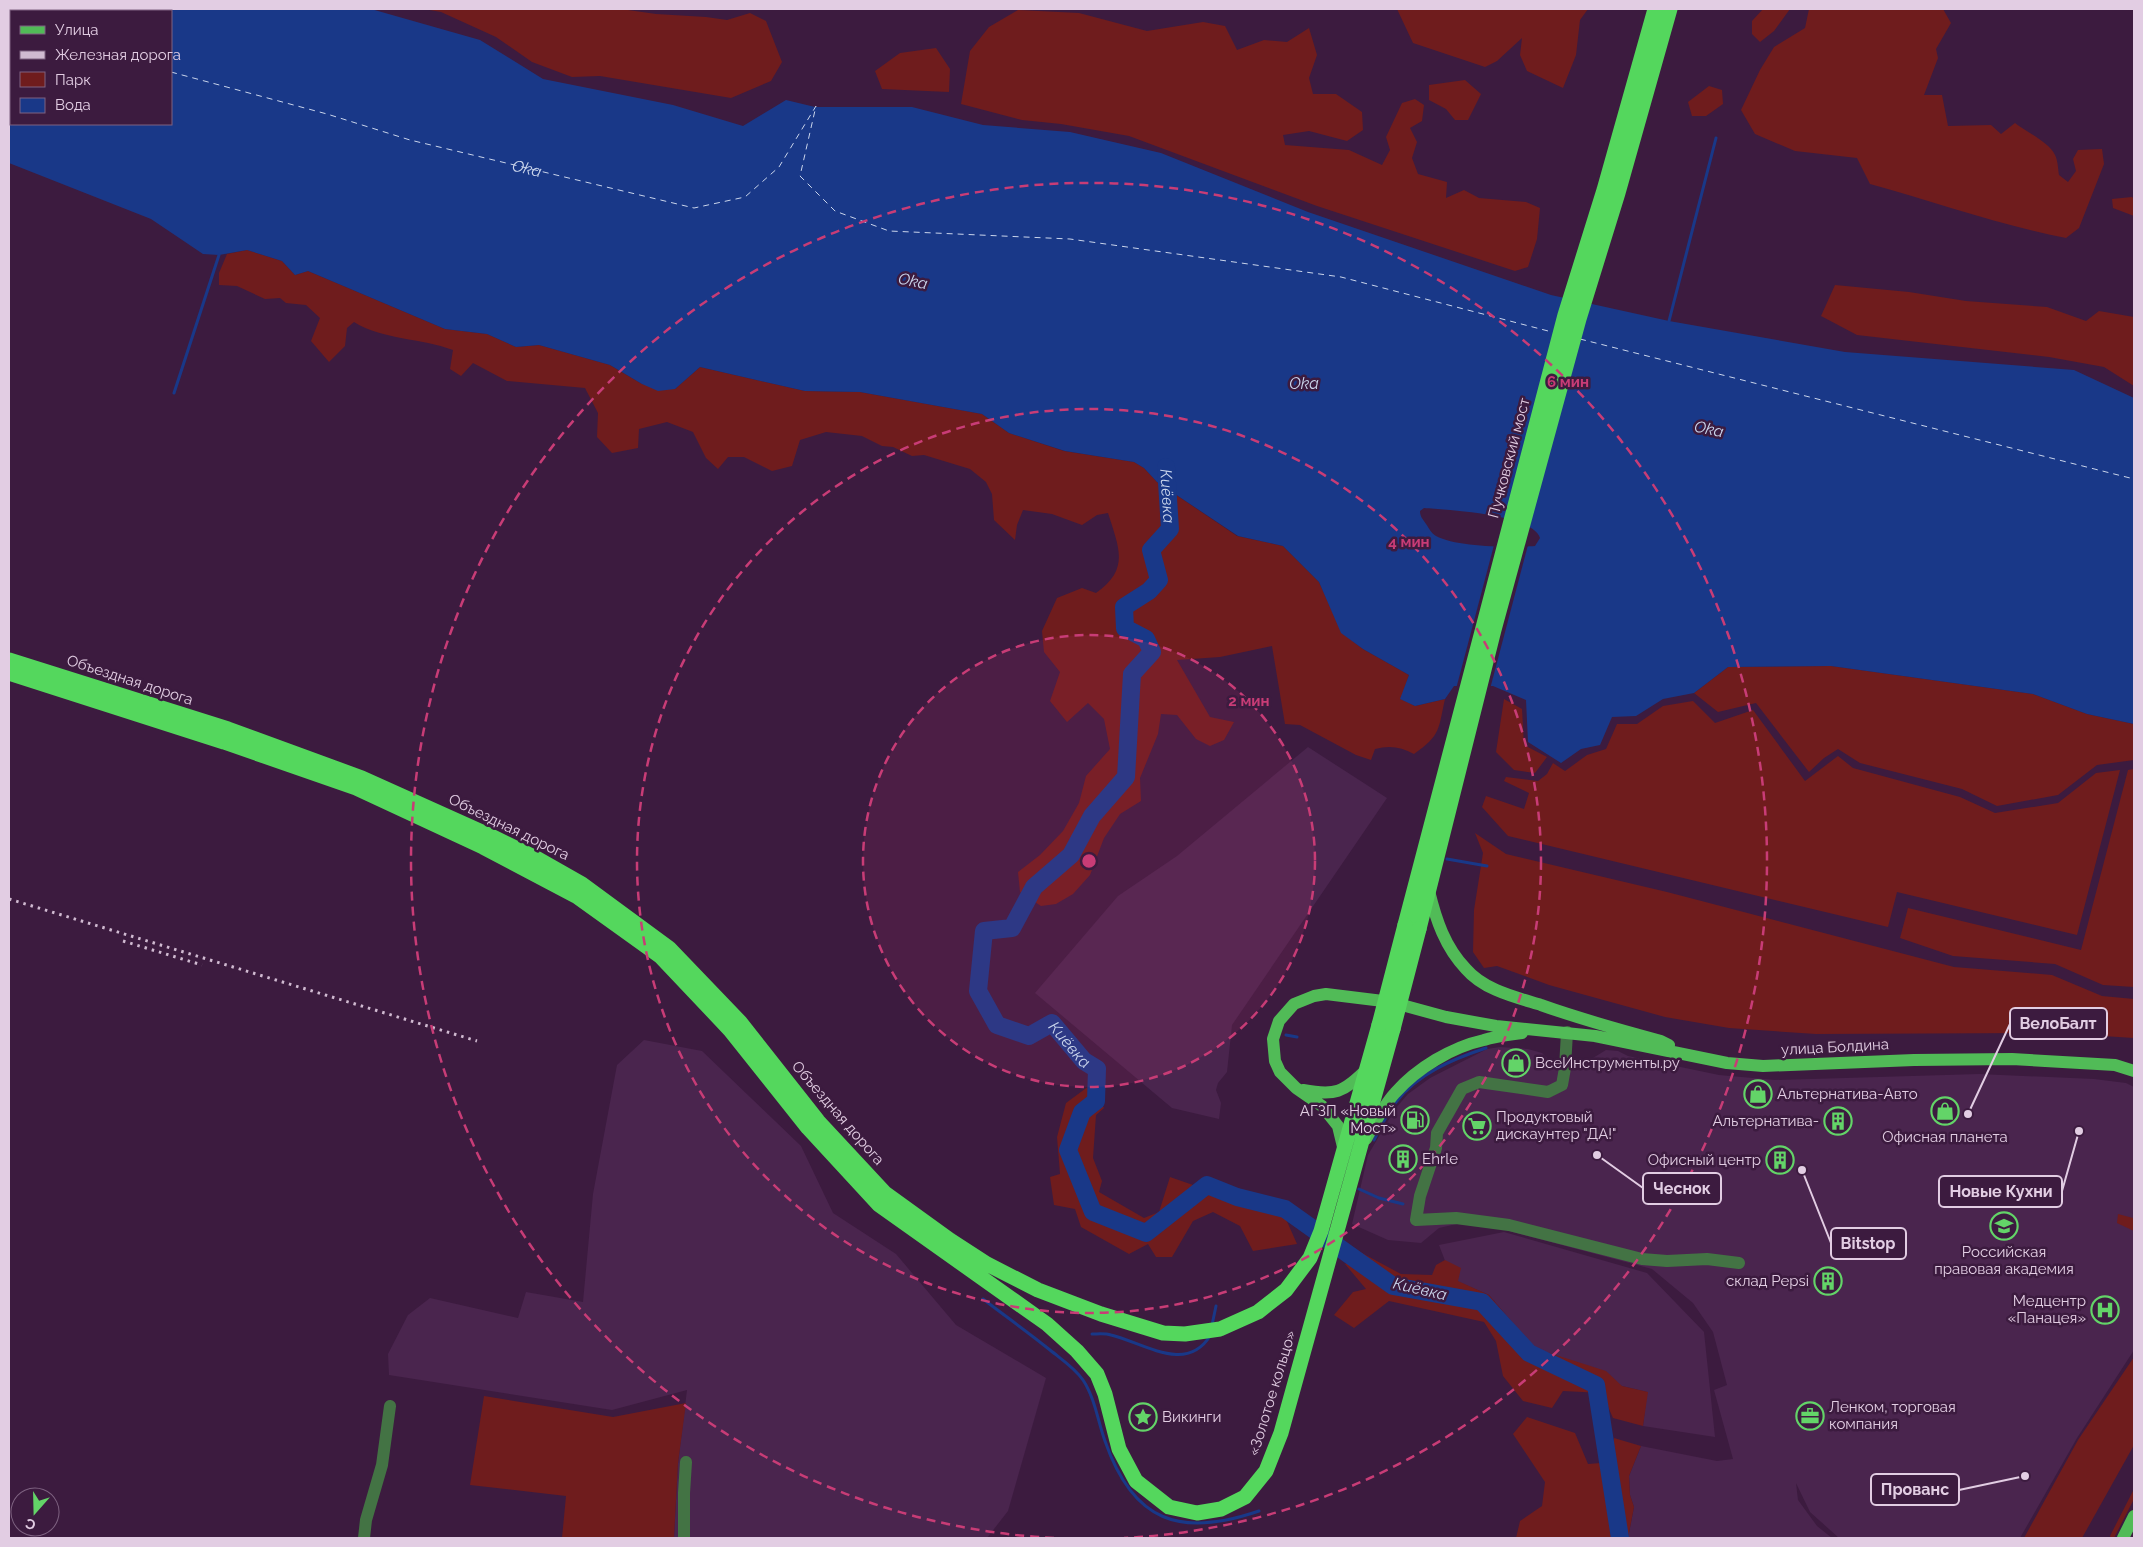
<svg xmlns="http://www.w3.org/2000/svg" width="2143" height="1547" font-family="Raleway,sans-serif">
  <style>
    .built { fill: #4a254e }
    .green { fill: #6f1c1d }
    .water { fill: #193888; fill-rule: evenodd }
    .pier { fill: #3c1b3f }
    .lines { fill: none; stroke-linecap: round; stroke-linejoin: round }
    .stream { stroke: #193888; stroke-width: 3 }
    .river { stroke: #193888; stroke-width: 18 }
    .ferry { stroke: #cad5ec; stroke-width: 1; stroke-dasharray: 6 5; stroke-linecap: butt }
    .minor { stroke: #437344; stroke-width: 12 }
    .major { stroke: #51bb57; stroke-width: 12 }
    .highway { stroke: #54d75d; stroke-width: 15 }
    .rail { stroke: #d0bad1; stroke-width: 3; stroke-dasharray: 2.5 5; stroke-linecap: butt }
    .highway-bridge { stroke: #54d75d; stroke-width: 15 }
    .ring { fill: none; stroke: #c83c76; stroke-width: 2.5; stroke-dasharray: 9 6 }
    .labels { text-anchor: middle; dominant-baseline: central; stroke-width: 5; stroke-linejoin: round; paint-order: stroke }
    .street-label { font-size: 15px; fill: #e2cde3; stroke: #3c1b3f }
    .poi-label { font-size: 15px; fill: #e2cde3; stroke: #3c1b3f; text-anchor: start }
    .water-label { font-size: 16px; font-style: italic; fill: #cad5ec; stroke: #3c1b3f }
    .centre { fill: #c83c76; stroke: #3c1b3f; stroke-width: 2.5 }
    .ring-label { font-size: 15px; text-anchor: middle; font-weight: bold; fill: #c83c76; stroke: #3c1b3f; stroke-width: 5; stroke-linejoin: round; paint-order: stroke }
    .leader { fill: none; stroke: #e2cde3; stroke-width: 2 }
    .callout-dot { fill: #e2cde3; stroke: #3c1b3f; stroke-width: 2 }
    .callout { fill: #3c1b3f; stroke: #e2cde3; stroke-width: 2 }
    .callout-label { font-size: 16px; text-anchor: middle; font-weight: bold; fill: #e2cde3 }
  </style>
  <rect width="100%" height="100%" fill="#3c1b3f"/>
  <path class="built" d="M1308,747L1387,798L1232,1025L1227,1072L1218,1083L1216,1090L1221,1103L1219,1119L1172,1108L1035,993L1118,896L1177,856Z
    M644,1040L702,1051L801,1146L833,1213L896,1254L956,1325L1046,1378L1008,1511L987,1538L674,1537L678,1463L687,1390L612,1410L389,1375L388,1354L408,1315L430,1298L518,1318L526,1292L583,1302L593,1194L617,1065Z
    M1500,1047L1528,1049L1542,1053L1552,1063L1588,1061L1606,1050L1618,1051L1628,1056L1719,1075L1775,1080L1979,1074L2094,1079L2126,1083L2134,1087V1350L2077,1438L2020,1538H1839L1810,1512L1796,1483L1798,1500L1817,1526L1832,1538H1628L1634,1507L1630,1495L1629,1476L1641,1446L1717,1461L1733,1459L1714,1390L1727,1385L1713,1332L1693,1303L1652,1269L1490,1226L1461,1223L1439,1228L1421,1243L1388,1240L1352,1224L1368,1155L1395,1109L1408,1094L1430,1078L1487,1049Z
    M1504,1232L1647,1273L1704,1332L1715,1437L1643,1426L1647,1392L1622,1386L1534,1348L1489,1295L1452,1279L1439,1245Z"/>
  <path class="green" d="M424,9H621L656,14L706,17L727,20L750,13L766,21L782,62L771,81L731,98L600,76L572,77L532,62L496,37L441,12Z
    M1397,9H1588L1580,20L1576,55L1563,88L1527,71L1520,55L1522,38L1497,61L1485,67L1413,43Z
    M1763,9H1790L1774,31L1760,42L1752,34V21Z
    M1809,9H1943L1951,23L1936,49L1938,58L1924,95H1942L1948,126L1991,125L2001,134L2015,123C2026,132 2049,142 2055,155C2058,161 2058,169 2059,175L2068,182L2076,171L2073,159L2078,150L2102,149L2104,164L2079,228L2066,238C2000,225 1935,202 1870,184L1857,158L1795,151L1755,134L1741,110L1760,70L1774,47L1805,28Z
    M1018,10L1079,13L1147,31L1203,22L1225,26L1237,50L1264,40L1287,42L1309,28L1317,55L1309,78L1313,94H1336L1362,112L1363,130L1347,141L1309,131L1283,135L1285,145L1349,150L1382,165L1390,150L1386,137L1402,103L1415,99L1424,105L1422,121L1410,128L1417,142L1412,158L1418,174L1447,182L1446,198L1464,190L1479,198L1526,202L1540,208L1537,239L1528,267L1515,271L1317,206L1129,136L1061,124L1022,120L961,104L970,51L989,27Z
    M936,48L950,69L949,92L882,89L875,71L900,53Z
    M1465,80L1481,94L1468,120H1455L1446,109L1429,100V85Z
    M1709,86L1722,90L1723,104L1706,116H1692L1688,102Z
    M2132,197L2134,199V216L2113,208L2112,199Z
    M247,250L282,261L295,275L308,271L445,329L487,334L516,347L539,345L610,365L642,384L675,389L700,367L805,391L860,392L982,414L1009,433L1064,451L1134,462L1144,468L1157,482L1237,536L1283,546L1319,582L1342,633L1363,649L1409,675L1401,699L1415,706L1445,699C1438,730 1441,735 1414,754C1401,747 1390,745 1375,749L1371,760L1356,755L1300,725L1285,724L1272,646L1220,657L1177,660L1210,717L1234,722L1224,740L1210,746L1196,739L1177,715L1161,714L1158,734L1140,778L1141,801L1120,814L1104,838L1090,875L1073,894L1056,904L1041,906L1020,892L1018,872L1040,855L1063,831L1079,803L1086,776L1110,749L1104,719L1088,703L1067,722L1050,701L1060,672L1044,652L1042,631L1057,598L1082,588L1096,593C1130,569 1119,548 1108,513L1097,515L1082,525L1052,514L1023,510L1017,525L1015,540L994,520L992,494L986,482L970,469L924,455L912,456L893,447L882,446L862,436L826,432L800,440L792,466L772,471L744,457H728L718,469L706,458L693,432L667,422L639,429L638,448L612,453L597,437L598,413L585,388L507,381L473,363L461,376L450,369L453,350C421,338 383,340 354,322L347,328L345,346L329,362L311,341L320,318L306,305L286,303L280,298L265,299L237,286L219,285V273L227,254Z
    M1835,285L1909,292L1966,301L2047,307L2086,321L2099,311L2134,317V386L2104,367L2049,357L1857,335L1821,316Z
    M1831,666L2033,694L2087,714L2134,724V760L2097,765L2058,795L1997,806L1962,789L1860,763L1838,749L1824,758L1809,772L1756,703L1718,712L1694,693L1728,667Z
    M1504,699L1522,709L1524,745L1547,757L1535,773L1514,770L1496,752Z
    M1693,701L1715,723L1753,710L1805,781L1838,756L1853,768L1960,797L1995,813L2058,803L2096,773L2120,770L2077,935L1897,892L1888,927L1508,836L1482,807L1486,796L1524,809L1529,793L1504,781L1506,777L1538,781L1547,774L1553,763L1565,771L1587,755L1606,749L1617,724H1637L1663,706Z
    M2134,769V987L2103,985L2055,964L1953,956L1900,938L1908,908L2081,950L2128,770Z
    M1475,833L1506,854L1667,892L1954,967L2052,975L2102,996L2134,999V1038L2056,1033L1816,1034L1729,1028L1665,1017L1549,985L1497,966L1484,968L1473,952L1474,910L1483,853Z
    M1089,1086L1104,1108L1096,1115L1093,1158L1102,1181L1099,1192L1144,1218L1159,1212L1170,1177L1285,1217L1297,1244L1253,1251L1240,1226L1213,1212L1193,1221L1172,1257H1156L1148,1244L1129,1254L1081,1227L1075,1209L1054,1205L1050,1177L1060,1174L1057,1137L1066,1103Z
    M2118,1214L2133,1218L2134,1217V1231L2117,1223Z
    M1360,1252L1401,1274L1432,1275L1436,1265L1445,1260L1461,1268L1458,1281L1489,1295L1534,1348L1606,1371L1622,1386L1648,1392L1643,1426L1613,1418L1602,1393L1563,1391L1552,1408L1523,1401L1503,1376L1496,1341L1484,1322L1389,1301L1354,1328L1334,1315L1353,1292L1366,1289L1345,1264Z
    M2134,1357V1445L2082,1538H2024L2078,1440Z
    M484,1396L613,1417L686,1403L678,1463L674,1538H562L566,1496L470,1485Z
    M1527,1417L1575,1433L1588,1464L1614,1462V1438L1641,1446L1629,1476L1630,1495L1634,1507L1628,1538H1516L1520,1521L1542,1506L1545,1482L1513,1434Z
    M2134,1489V1499L2114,1538H2111L2110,1536Z"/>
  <path class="water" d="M9,9H371L480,40L543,79L673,105L743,126L786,100L815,107H912L983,125L1070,132L1161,153L1308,212L1551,295L1669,321L1845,352L2074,370L2134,398V724L2087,714L2033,694L1831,666L1728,667L1694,693L1663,699L1636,716L1612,717L1600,745L1581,749L1561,763L1528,742L1526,700L1493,686H1454L1445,699L1415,706L1400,699L1409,675L1363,649L1341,633L1319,582L1283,546L1238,536L1157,482L1144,468L1134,462L1065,451L1009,433L982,414L860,392L805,391L700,367L675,389L658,391L642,384L610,365L539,345L516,347L487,334L445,329L308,271L295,275L282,261L247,250L219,255L203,254L151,219L9,163ZM11,11H171V124H11ZM1424,508C1447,510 1533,514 1540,538L1535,546C1512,548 1456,547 1436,536C1431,533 1429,528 1426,524C1423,519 1420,517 1420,511Z"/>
  <path class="pier" d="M1494,545H1528L1490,689H1456Z"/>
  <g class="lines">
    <path class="stream" d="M1669,321L1716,138
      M174,393L219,255
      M1447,859L1487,866
      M1286,1035L1297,1037
      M1374,1140C1381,1127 1387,1113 1396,1102C1417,1074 1453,1059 1486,1048
      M1359,1189L1379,1198L1403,1204
      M983,1299C1005,1316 1028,1332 1050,1350C1061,1359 1075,1368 1083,1380C1095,1398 1098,1422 1105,1441C1133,1522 1180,1538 1259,1511
      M1212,1325L1216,1306
      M1092,1334C1098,1334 1105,1333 1111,1335C1144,1343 1186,1374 1210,1336"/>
    <path class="river" id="s1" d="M1166,467L1170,529L1151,550L1159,580L1149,591L1124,607L1125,628L1146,639L1152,652L1132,674L1126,777L1092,816L1071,855L1034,887L1012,928L984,931L978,991L997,1025L1029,1036L1052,1023L1084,1061L1097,1069L1096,1101L1082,1112L1068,1150L1093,1212L1146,1233L1207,1185L1237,1197L1285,1209L1393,1286L1482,1302L1529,1353L1596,1385L1620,1538"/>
    <g class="ferry">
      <path d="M9,18L11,19"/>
      <path id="s2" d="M171,72L327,114L410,140L694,208L745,197L779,167L816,106L800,176L835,211L889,231L1070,239L1341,277L1552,332"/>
      <path d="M1580,339L2134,479"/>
    </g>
    <path class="minor" d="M1567,1032L1565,1068L1562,1085L1548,1092L1479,1082L1462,1089L1437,1133L1436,1148L1420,1196L1416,1220L1456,1218L1509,1225L1642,1259L1667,1261L1707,1259L1739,1263
      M364,1538L366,1520L382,1465L390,1406
      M684,1538V1493L686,1462"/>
    <path class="major" d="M1429,891C1436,920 1445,947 1466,969C1484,990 1515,997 1541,1005C1580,1019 1620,1030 1661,1041L1669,1045
      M1303,1090C1335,1096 1343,1093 1367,1069
      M1366,1139C1375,1123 1383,1106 1395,1093C1417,1068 1452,1047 1484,1040C1496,1036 1509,1035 1522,1033
      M1344,1151L1338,1126L1322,1106L1296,1088L1280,1072L1275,1061L1273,1039L1279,1021L1294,1004L1314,996L1326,994L1391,1002L1446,1017L1496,1026L1595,1036L1727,1063L1763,1066L1914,1060L2012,1059L2115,1065L2134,1071
      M2123,1538L2134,1516"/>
    <path class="highway" d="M9,660L228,729L362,778L491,836L538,859L582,884L669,948L740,1022L818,1121L885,1193L950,1240L987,1264L1038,1290L1101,1314L1163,1333L1185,1334L1220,1329L1258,1312L1286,1290L1310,1258L1321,1231L1379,1025
      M9,673L224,742L356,788L483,847L576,896L661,957L730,1030L808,1128L879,1205L1047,1324L1077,1351L1097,1374L1105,1394L1119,1449L1136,1481L1169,1507L1197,1513L1221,1509L1245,1497L1266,1471L1281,1433L1393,1029
      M1405,925L1565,315L1604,190L1655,9
      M1419,929L1494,630L1579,319L1618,193L1670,9"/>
    <path class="rail" d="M9,899L477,1041
      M123,941L202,965"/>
    <path class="highway-bridge" d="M1379,1025L1405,925
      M1393,1029L1419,929"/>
  </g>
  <circle cx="1089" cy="861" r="226" fill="#c83c76" fill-opacity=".12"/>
  <g class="ring">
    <circle cx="1089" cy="861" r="226"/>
    <circle cx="1089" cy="861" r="452"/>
    <path d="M1054 1538A678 678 0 1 1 1124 1538"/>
  </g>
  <defs>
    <g id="shop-ring" transform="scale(1.4375)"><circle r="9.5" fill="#3c1b3f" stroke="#63d468" stroke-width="1.5"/><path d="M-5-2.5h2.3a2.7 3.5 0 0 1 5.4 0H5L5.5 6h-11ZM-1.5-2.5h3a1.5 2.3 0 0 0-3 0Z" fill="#63d468"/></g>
    <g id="fuel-ring" transform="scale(1.4375)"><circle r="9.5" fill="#3c1b3f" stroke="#63d468" stroke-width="1.5"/><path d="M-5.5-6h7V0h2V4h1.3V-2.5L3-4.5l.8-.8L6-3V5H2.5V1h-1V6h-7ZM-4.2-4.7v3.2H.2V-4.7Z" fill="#63d468"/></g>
    <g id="building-ring" transform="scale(1.4375)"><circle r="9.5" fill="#3c1b3f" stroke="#63d468" stroke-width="1.5"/><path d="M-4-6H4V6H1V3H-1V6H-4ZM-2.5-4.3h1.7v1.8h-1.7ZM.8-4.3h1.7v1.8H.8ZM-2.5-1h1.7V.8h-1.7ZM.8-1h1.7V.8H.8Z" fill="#63d468"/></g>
    <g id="supermarket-ring" transform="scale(1.4375)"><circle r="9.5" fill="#3c1b3f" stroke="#63d468" stroke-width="1.5"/><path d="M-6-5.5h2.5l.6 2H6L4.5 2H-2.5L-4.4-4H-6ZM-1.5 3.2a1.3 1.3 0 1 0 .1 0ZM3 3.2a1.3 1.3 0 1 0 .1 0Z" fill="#63d468"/></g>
    <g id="university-ring" transform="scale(1.4375)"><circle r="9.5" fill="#3c1b3f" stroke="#63d468" stroke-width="1.5"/><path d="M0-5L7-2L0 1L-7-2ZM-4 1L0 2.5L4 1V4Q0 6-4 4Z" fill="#63d468"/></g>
    <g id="hospital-ring" transform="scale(1.4375)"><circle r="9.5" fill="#3c1b3f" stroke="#63d468" stroke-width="1.5"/><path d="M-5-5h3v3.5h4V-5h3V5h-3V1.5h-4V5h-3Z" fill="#63d468"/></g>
    <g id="office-ring" transform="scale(1.4375)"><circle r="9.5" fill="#3c1b3f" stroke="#63d468" stroke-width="1.5"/><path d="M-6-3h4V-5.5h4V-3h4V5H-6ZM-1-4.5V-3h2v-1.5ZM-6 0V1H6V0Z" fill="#63d468"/></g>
    <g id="sight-ring" transform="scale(1.4375)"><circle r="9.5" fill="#3c1b3f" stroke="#63d468" stroke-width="1.5"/><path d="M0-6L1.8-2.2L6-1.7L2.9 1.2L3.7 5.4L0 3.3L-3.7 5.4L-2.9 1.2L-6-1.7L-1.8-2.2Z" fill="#63d468"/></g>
  </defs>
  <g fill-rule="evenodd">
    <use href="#shop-ring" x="1516" y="1063"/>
    <use href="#shop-ring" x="1758" y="1094"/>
    <use href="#shop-ring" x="1945" y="1111"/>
    <use href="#fuel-ring" x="1415" y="1120"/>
    <use href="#building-ring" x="1838" y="1121"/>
    <use href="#supermarket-ring" x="1477" y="1126"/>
    <use href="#building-ring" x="1403" y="1159"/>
    <use href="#building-ring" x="1780" y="1160"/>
    <use href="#university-ring" x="2004" y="1226"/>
    <use href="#building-ring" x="1828" y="1281"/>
    <use href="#hospital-ring" x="2105" y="1310"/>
    <use href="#office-ring" x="1810" y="1416"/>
    <use href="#sight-ring" x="1143" y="1417"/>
  </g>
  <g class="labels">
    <g class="street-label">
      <text transform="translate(1509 458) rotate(-75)">Пучковский мост</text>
      <text transform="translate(130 680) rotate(18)">Объездная дорога</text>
      <text transform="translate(509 827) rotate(26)">Объездная дорога</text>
      <text transform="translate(1835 1047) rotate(-3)">улица Болдина</text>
      <text transform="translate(838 1113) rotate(49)">Объездная дорога</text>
      <text transform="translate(1272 1393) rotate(-73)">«Золотое кольцо»</text>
    </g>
    <g class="poi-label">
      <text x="1535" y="1063">ВсеИнструменты.ру</text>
      <text x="1777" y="1094">Альтернатива-Авто</text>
      <text x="1396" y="1111" text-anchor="end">АГЗП «Новый<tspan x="1396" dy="17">Мост»</tspan></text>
      <text x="1496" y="1117">Продуктовый<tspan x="1496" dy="17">дискаунтер "ДА!"</tspan></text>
      <text x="1819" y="1121" text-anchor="end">Альтернатива-</text>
      <text x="1945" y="1137" text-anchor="middle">Офисная планета</text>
      <text x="1422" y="1159">Ehrle</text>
      <text x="1761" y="1160" text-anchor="end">Офисный центр</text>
      <text x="2004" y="1252" text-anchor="middle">Российская<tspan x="2004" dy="17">правовая академия</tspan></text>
      <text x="1809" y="1281" text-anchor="end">склад Pepsi</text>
      <text x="2086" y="1301" text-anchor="end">Медцентр<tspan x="2086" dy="17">«Панацея»</tspan></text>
      <text x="1829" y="1407">Ленком, торговая<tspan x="1829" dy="17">компания</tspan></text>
      <text x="1162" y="1417">Викинги</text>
    </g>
    <g class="water-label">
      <text stroke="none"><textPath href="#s2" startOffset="369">Oka</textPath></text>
      <text transform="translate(913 281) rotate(11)">Oka</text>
      <text x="1304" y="383">Oka</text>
      <text transform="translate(1709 429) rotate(11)">Oka</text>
      <text stroke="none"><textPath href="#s1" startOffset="29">Киёвка</textPath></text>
      <text stroke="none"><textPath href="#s1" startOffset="765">Киёвка</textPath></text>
      <text transform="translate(1420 1289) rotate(13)">Киёвка</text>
    </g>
  </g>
  <circle cx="1089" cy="861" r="8" class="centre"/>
  <g class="ring-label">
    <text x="1568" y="387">6 мин</text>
    <text x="1409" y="547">4 мин</text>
    <text x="1249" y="706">2 мин</text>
  </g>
  <path class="leader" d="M1968 1114L2010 1024M1597 1155L1643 1188M2079 1131L2062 1191M1802 1170L1831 1243M2025 1476L1959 1490"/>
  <g class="callout-dot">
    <circle cx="1968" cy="1114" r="5"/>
    <circle cx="1597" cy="1155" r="5"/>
    <circle cx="2079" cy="1131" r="5"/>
    <circle cx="1802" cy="1170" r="5"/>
    <circle cx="2025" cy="1476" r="5"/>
  </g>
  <g class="callout">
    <rect x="2010" y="1008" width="97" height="31" rx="5"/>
    <rect x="1643" y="1173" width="78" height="31" rx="5"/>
    <rect x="1939" y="1176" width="123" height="31" rx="5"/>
    <rect x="1831" y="1228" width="75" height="31" rx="5"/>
    <rect x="1871" y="1474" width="88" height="31" rx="5"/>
  </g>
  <g class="callout-label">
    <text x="2058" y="1029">ВелоБалт</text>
    <text x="1682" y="1194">Чеснок</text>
    <text x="2001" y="1197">Новые Кухни</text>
    <text x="1868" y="1249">Bitstop</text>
    <text x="1915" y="1495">Прованс</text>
  </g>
  <rect width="2143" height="1547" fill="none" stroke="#e2cde3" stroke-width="20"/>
  <rect x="10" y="10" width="162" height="115" fill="#3c1b3f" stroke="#7e6281"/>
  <rect x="20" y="26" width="25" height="8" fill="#51bb57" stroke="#7e6281"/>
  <text x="55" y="35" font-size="15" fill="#e2cde3">Улица</text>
  <rect x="20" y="51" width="25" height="8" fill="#d0bad1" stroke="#7e6281"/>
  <text x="55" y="60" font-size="15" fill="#e2cde3">Железная дорога</text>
  <rect x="20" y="72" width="25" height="15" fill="#6f1c1d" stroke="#7e6281"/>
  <text x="55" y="85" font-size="15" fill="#e2cde3">Парк</text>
  <rect x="20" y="98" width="25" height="15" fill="#193888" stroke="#7e6281"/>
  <text x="55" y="110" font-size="15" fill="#e2cde3">Вода</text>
  <g transform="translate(35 1512) rotate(200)"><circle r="24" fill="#3c1b3f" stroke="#7e6281"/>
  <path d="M0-4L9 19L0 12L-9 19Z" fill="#63d468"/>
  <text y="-8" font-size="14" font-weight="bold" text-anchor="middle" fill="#e2cde3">С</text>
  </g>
</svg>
